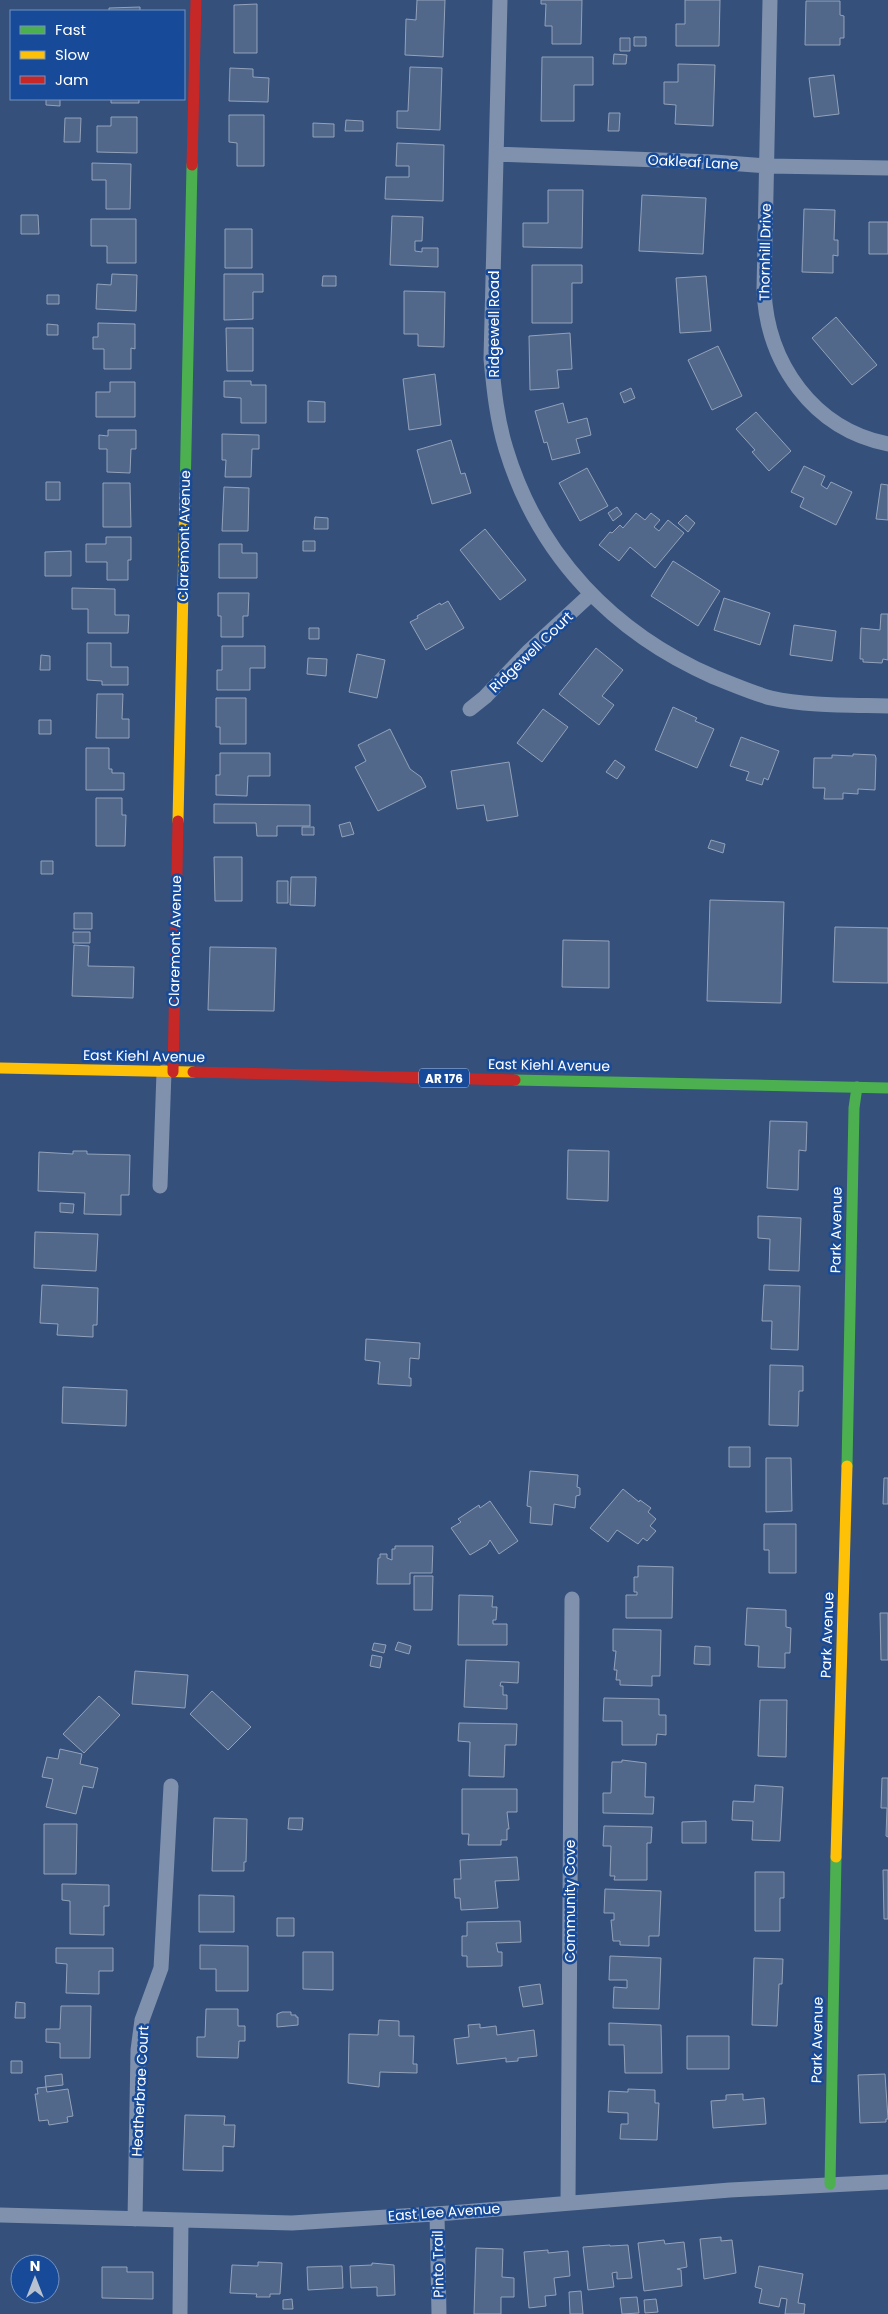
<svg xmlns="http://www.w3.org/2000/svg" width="888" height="2314" font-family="Poppins,sans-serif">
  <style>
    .building { fill: #52688a; stroke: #93a2ba }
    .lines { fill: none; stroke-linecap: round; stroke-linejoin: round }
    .street { stroke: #7f91ad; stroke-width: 15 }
    .fast { stroke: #4caf50; stroke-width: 11 }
    .slow { stroke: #ffc107; stroke-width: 11 }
    .jam { stroke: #c62828; stroke-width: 11 }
    .labels { text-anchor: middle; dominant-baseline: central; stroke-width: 5; stroke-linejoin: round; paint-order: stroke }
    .shield { fill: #174a98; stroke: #b9c9e0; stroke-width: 1 }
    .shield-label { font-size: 12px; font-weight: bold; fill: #fff }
    .street-label { font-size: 14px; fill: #fff; stroke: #174a98 }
  </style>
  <rect width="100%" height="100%" fill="#34507b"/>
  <path class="building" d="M417,0H445L443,57L405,55L406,19L416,20Z
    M541,0H582L581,44H552V26H545L546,4H541Z
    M685,0H720L719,46H676V24H685Z
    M806,1H840V15L844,16V38H840V45H805Z
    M257,4V53H234V5Z
    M140,7V11H109V8Z
    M634,37H646V46H634Z
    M620,38H630V51H620Z
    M614,54L627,55L626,64H613Z
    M542,57H593V85H574V121H541Z
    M678,64L715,65L713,126L675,124L676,105L664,104V82H678Z
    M410,67L442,68L440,130L397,128V111H408Z
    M230,68L253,69V77L269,78L268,102L229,101Z
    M834,75L839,114L814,117L809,78Z
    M46,99H60V106L46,105Z
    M111,99H139V103H111Z
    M609,113H620L619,131H608Z
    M229,115H264V166H237V143L229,142Z
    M111,117H137V153L97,152V126H111Z
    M65,118H81L80,142H64Z
    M346,120L363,121V131H345Z
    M313,123L334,124V137H313Z
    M397,143L444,145L443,201L385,199L386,177H409V166H396Z
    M92,163L131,164L130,209H106V180H92Z
    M548,190H583L582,248L523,247V223H548Z
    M642,195L706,198L703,254L639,251Z
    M804,209L835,210L834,240H838V256L833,255V273L802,272Z
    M21,215H38L39,234H21Z
    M392,216L423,217L422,241H415V251L422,252V248H438V267L390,265Z
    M91,219H136V263H107V246H91Z
    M869,222H888V254H869Z
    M225,229H252V268H225Z
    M532,265H582V283H572V323H532Z
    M112,274L137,275L136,311L96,309L97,284L111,285Z
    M224,274H263V292H253V319L224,320Z
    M323,276H336V286H322Z
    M706,276L711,331L680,333L676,278Z
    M404,291L445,292L444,347L418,346V334H404Z
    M47,295H59V304H47Z
    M836,317L877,365L852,385L812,338Z
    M98,323L135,324V349L131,348V369H104V349H93V337H98Z
    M47,324L58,325V335H47Z
    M226,328H253V371H227Z
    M570,333L572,369L557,370L559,388L530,390L529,336Z
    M718,346L742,396L712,410L688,360Z
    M435,374L441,425L409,430L403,379Z
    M224,381H251V385H266V423H241V398L224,397Z
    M110,382H135V417H96V392H110Z
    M631,388L635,398L624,403L620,393Z
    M308,401L325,402V422H308Z
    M563,403L568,423L587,418L591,435L576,439L580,453L552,460L547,442L544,443L535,411Z
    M756,412L791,451L769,471L752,452L755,450L736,429Z
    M108,430H136V449H131L130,473L107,472V449H99V435L108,436Z
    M222,434L259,435V449H252L251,477H225L226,460H222Z
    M451,440L461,474L465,473L471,493L432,504L417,450Z
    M804,466L825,476L821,485L827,489L831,482L852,492L836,525L800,507L804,498L791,492Z
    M587,468L608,506L580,521L559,483Z
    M46,482H60V500H46Z
    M103,483H130L131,527H103Z
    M881,484L888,485V520L876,519Z
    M224,487L249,488L248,531H222Z
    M617,507L622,514L613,521L608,513Z
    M636,513L645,520L651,513L660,520L654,527L659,531L668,520L684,533L655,568L630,547L619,561L599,545L610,532L612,533L620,525L623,528Z
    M686,515L695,523L688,532L678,523Z
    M315,517L328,518V529H314Z
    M485,529L526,580L500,600L460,550Z
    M106,537H131V560H128V580H107V562H86V544H106Z
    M303,541H315V551H303Z
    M219,544H242V553H257V578H219Z
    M71,551V576H45V552Z
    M673,561L720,591L698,626L651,596Z
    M72,588L115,589V615H129L128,633H88V609H72Z
    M218,593H249L248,616H243V637H221V616H218Z
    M724,598L770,613L760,645L714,630Z
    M448,601L464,628L426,650L410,622L418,618L417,616L440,603L441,605Z
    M881,614H888V660L883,659L882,663L863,662V659H860L861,628L880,630Z
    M794,625L836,631L832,661L790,655Z
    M309,628H319V639H309Z
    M87,643H111V667H128V685H102V681L87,680Z
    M222,646H265V668H250V690H217V670H222Z
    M596,648L623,670L602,696L614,705L599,725L559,694Z
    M357,654L385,660L377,698L349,692Z
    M41,655L50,656V670H40Z
    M308,658L327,659L326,676L307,674Z
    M97,694H123L122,719H129V738H96Z
    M216,698H246V744H220V727H216Z
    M673,707L697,718L695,721L714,729L697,768L655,750Z
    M543,709L568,727L542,762L517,743Z
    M39,720H51V734H39Z
    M390,729L410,769L421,777L426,787L378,811L355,767L366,761L358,745Z
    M741,737L779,751L768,780L764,778L762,785L746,780L749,772L730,766Z
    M86,748H109V769H112V773H124V790H86Z
    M220,753H270V776H248L247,796L216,795V775H220Z
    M853,754L875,755L876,758L875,790L858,789V794L843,793V799H824L825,788H813L814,758H832V755L853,756Z
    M615,760L625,767L617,779L606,772Z
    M509,762L518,816L487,821L484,805L457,809L451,771Z
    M96,798H122V815H126L125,846H96Z
    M214,804L310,805V826H277V836H257L256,823H214Z
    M350,822L354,834L342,837L339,825Z
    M302,827H314V835H302Z
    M711,840L725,844L723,853L708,848Z
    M214,857H242V901H215Z
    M41,861H53V874H41Z
    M291,877H316L315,906L290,905Z
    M277,881H288V903H277Z
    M710,900L784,902L781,1003L707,1001Z
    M74,913H92V929H74Z
    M835,927L888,928V983L833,982Z
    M73,932H90V943H73Z
    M563,940L609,941V988L562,987Z
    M74,945L89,946L88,966L134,967L133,998L72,996Z
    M210,947L276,948L274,1011L208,1010Z
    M770,1121L807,1122L806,1151L799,1150L798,1190L767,1188Z
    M568,1150L609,1151L608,1201L567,1199Z
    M73,1151H87V1154L130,1155L129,1195H121V1215L84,1214L85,1193L38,1191L39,1152L73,1154Z
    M60,1203L74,1204L73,1213L60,1212Z
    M758,1216L801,1218L799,1271L769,1270L770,1239L758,1238Z
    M35,1232L98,1234L96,1271L34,1268Z
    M42,1285L98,1288L97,1325H93V1337L57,1335L58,1324L40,1323Z
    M764,1285L800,1286L798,1350L771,1349L772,1321H762Z
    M366,1339L420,1343L419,1359L410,1358L409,1378H411V1386L378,1384L380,1362L365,1360Z
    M770,1365L803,1366V1391H799L798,1426L769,1425Z
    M63,1387L127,1390L126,1426L62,1423Z
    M729,1447H750V1467H729Z
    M766,1458H791L792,1511L766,1512Z
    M530,1471L578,1475L577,1487L580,1488V1495L576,1496L575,1508L554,1504L552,1525L530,1523L531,1507L527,1506Z
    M884,1478H888V1504H883Z
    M623,1489L639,1502L640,1500L651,1508L648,1512L656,1519L650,1526L656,1531L647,1541L643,1538L638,1544L617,1530L608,1542L590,1528Z
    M490,1501L518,1541L499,1554L490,1540L487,1545L470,1555L451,1528L461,1522L458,1519L479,1505L480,1508Z
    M764,1524H796V1573H769V1550H764Z
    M395,1546H433L432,1573H410V1584H377L378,1558H380V1554H387V1558L392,1560V1549H395Z
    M638,1566L673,1567L672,1618H626V1595H637V1592H634V1577H638Z
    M414,1576H433L432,1610H414Z
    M459,1595L493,1596L492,1607H497L496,1620H493V1624H507V1645H458Z
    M747,1608L786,1610V1627L791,1628L790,1653H785V1668L758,1667L759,1646L745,1645Z
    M880,1613H888V1660H881Z
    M613,1629L661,1630L660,1676H652V1686L620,1685V1680H616L617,1670H614L616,1651H613Z
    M398,1642L411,1646L409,1654L395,1650Z
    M374,1643L386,1645L384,1653L372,1650Z
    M695,1646L710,1647V1665L694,1664Z
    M372,1655L382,1657L380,1668L370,1666Z
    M466,1660L519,1662L518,1683L501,1682L500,1686H503V1695H507V1709L464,1707Z
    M135,1671L188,1675L185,1708L132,1704Z
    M212,1691L251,1727L228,1750L190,1714Z
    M99,1696L120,1715L84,1753L63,1734Z
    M604,1698L659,1699V1715H666V1735L657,1734L656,1745H622V1721H603Z
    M760,1700H787L786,1757L758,1756Z
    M459,1723L517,1724L516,1745H505L504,1777L469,1776L470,1742L458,1741Z
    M60,1749L82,1754L80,1764L98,1768L93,1788L83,1786L76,1814L46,1807L53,1779L42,1777L47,1757L58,1759Z
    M622,1760L646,1763L645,1797H654L653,1814L603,1813V1793H611L612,1762H622Z
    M882,1778H888V1837L886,1836L887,1808H881Z
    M755,1785L783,1787L780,1841L752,1840L753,1821L732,1820L733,1801L754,1802Z
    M462,1789H517V1812H507L509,1829H507V1840H501V1845H468L469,1834H462Z
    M214,1818L247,1819L246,1862H244V1871H212Z
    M289,1818H303L302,1830L288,1829Z
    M706,1821V1843H682V1822Z
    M44,1824H77L76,1874H44Z
    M604,1826L652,1827L651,1843H647V1880H614L615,1876H610L611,1846H603Z
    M517,1857L519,1880L495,1881L498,1908L461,1910L460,1898H455L454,1879H461L460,1860Z
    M883,1870H888V1919H884Z
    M755,1872H784V1898H780V1931H755Z
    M62,1884L109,1885V1906H104V1935L70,1934V1901L62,1900Z
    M605,1889L661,1891L659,1936H649V1946L620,1945V1941H613L611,1920H614V1913H604Z
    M199,1895L234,1896V1932H199Z
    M277,1918H294V1936H277Z
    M520,1921L521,1942L496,1943L498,1952H502V1966L467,1967V1956H462V1936H467V1922Z
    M200,1945L248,1946V1991H216V1969H200Z
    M56,1948H113V1971H99V1994L66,1993L67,1964L56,1963Z
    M303,1952H333V1990L303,1989Z
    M610,1956L661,1958L659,2009L613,2008L614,1987L627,1988V1980H609Z
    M754,1958L783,1959L782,1984H779L777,2026L752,2025Z
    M540,1984L543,2004L523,2007L519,1987Z
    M16,2002L25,2003V2018H15Z
    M61,2006H91L90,2058H60V2043L46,2042V2029H60Z
    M206,2009H238V2026H245V2041H239L238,2058L197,2057V2037H205Z
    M282,2012H291V2015H296V2017H298V2025L277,2027V2014Z
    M379,2020L399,2021V2036H414L413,2064H417V2073L380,2072L379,2087L348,2083L349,2034L378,2035Z
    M609,2023L661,2025L662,2073H625L624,2045H609Z
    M480,2024V2028L496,2026L497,2035L534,2030L537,2056L518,2058V2061L506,2062V2058L457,2064L454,2039L469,2037L468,2025Z
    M687,2036H729V2069H687Z
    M11,2061H22V2073H11Z
    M62,2074L63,2085L46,2087L45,2076Z
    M885,2074L888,2119H886V2122L860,2123L858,2075Z
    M46,2087L47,2092L68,2089L73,2116L67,2117L68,2122L49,2125L48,2120L39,2121L35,2094H38L37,2088Z
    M628,2089L655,2090V2103H659L657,2140L620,2139L621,2124H628V2113L608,2112L609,2091L628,2092Z
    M743,2094V2100L764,2098L766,2124L713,2128L711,2101L726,2100V2095Z
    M185,2115L225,2116L224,2125H235L234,2147L223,2146V2171L183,2170Z
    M721,2237V2241L732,2240L736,2273L704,2279L700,2239Z
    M664,2240L665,2244L684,2242L687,2267L677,2269L681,2270L682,2286L644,2291L638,2243Z
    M610,2245V2246L628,2245L632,2278L617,2279V2272L612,2273L614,2287L588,2290L583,2247Z
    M476,2248L503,2249L502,2277L514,2278V2297H501V2314H474Z
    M548,2250V2253L568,2251L570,2276L554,2278L556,2295L545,2296L546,2306L529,2308L524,2252Z
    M258,2262L282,2263L280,2294H270V2297H256L257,2294L230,2293L232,2265L258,2266Z
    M372,2263L394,2265L395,2295L377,2296V2287L351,2288L350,2266L372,2265Z
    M342,2266L343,2288L308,2290L307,2267Z
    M759,2266L803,2274L798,2303L805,2304L804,2314H785L787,2299L781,2298L779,2307L759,2303L762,2289L755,2287Z
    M102,2267H127V2272H153V2299L102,2298Z
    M581,2291L583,2314H570L569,2292Z
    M637,2297L639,2313L622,2314L620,2298Z
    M292,2299L293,2309H283V2300Z
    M656,2299L658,2312L645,2313L644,2300Z"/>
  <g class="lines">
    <path class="street" d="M500,0L491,359C494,390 497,420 506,449C538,555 613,633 714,677C732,684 752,693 771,698C805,706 852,705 888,706
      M770,0L764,290C767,363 813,429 888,444
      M497,154L714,162L767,166L888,168
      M470,709L485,697L529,651L591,594
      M160,1186L164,1072
      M568,2202L572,1599
      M437,2214L439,2314
      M0,2215L292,2223L450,2213L730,2190L888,2182
      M135,2219L138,2050L142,2020L161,1968L171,1786
      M180,2314L181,2221"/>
    <path class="fast" d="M185,494L192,165
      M515,1080L888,1088
      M847,1466L854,1108L857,1087
      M830,2184L836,1857"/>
    <path class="slow" d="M178,821L185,494
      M0,1068L193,1072
      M836,1857L847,1466"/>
    <path class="jam" d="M192,165L196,0
      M173,1072L178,821
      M193,1072L515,1080"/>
  </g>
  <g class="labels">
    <rect class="shield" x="419" y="1068.5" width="50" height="19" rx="4"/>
    <g class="shield-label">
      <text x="444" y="1078">AR 176</text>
    </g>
    <g class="street-label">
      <text transform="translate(693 162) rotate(3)">Oakleaf Lane</text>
      <text transform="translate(765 252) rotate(-89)">Thornhill Drive</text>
      <text transform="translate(494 324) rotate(-90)">Ridgewell Road</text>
      <text transform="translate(184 536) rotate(-89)">Claremont Avenue</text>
      <text transform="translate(531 652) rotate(-44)">Ridgewell Court</text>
      <text transform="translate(175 941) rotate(-89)">Claremont Avenue</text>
      <text transform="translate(144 1056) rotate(1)">East Kiehl Avenue</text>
      <text transform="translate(549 1065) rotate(1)">East Kiehl Avenue</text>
      <text transform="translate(836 1230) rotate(-89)">Park Avenue</text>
      <text transform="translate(827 1635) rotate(-88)">Park Avenue</text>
      <text transform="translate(570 1901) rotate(-90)">Community Cove</text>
      <text transform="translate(817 2040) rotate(-89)">Park Avenue</text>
      <text transform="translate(140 2091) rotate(-87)">Heatherbrae Court</text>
      <text transform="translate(444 2212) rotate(-4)">East Lee Avenue</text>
      <text transform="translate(438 2264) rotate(-91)">Pinto Trail</text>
    </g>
  </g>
  <rect x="10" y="10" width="175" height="90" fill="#174a98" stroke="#7492c1"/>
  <rect x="20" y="26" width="25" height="8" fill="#4caf50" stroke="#7492c1"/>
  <text x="55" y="35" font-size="15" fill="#ffffff">Fast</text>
  <rect x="20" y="51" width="25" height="8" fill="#ffc107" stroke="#7492c1"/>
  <text x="55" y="60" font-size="15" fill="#ffffff">Slow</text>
  <rect x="20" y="76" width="25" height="8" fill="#c62828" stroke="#7492c1"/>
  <text x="55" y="85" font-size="15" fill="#ffffff">Jam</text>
  <g transform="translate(35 2279)"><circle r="24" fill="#174a98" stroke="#7492c1"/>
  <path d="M0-4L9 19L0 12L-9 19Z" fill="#b8c2d1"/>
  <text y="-8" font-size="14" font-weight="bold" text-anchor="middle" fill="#ffffff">N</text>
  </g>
</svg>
